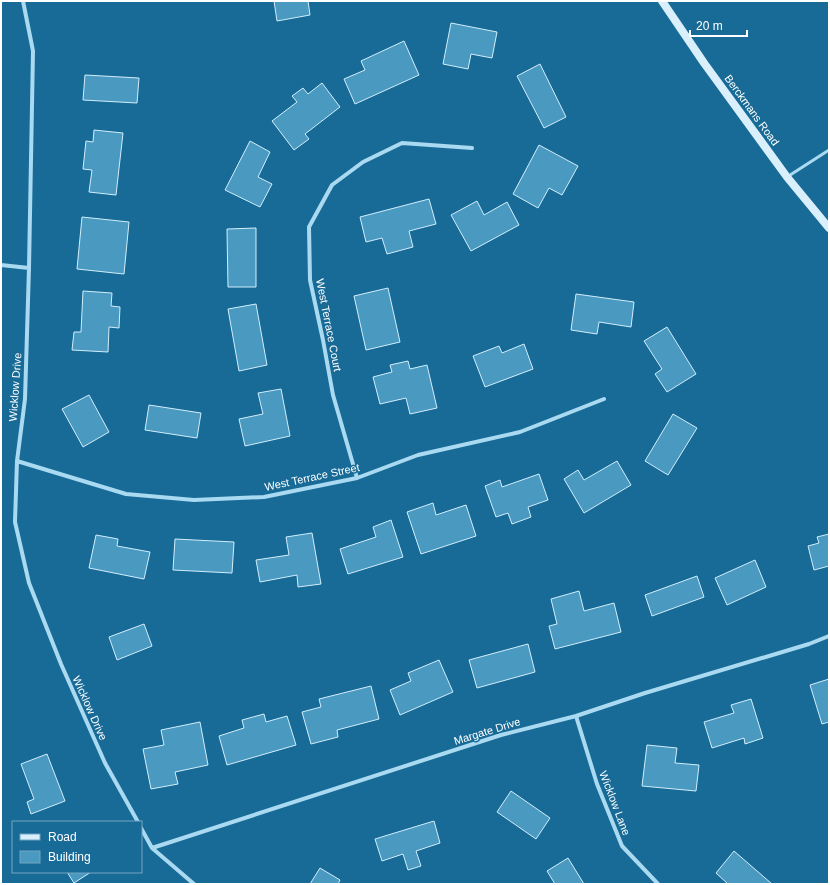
<svg xmlns="http://www.w3.org/2000/svg" width="830" height="885" font-family="Arial,sans-serif">
  <style>
    .building { fill: #4999c1; stroke: #d2eefc }
    .lines { fill: none; stroke-linecap: round; stroke-linejoin: round }
    .service { stroke: #aadaf1; stroke-width: 3 }
    .minor { stroke: #aadaf1; stroke-width: 4 }
    .secondary { stroke: #d9effc; stroke-width: 8 }
    .labels { text-anchor: middle; dominant-baseline: central; stroke-width: 3; stroke-linejoin: round; paint-order: stroke }
    .street-label { font-size: 11px; fill: #fff; stroke: #186b97 }
  </style>
  <rect width="100%" height="100%" fill="#186b97"/>
  <path class="building" d="M274,1H308L310,15L277,21Z
    M451,23L497,32L492,58L471,54L468,69L443,64Z
    M404,41L419,75L355,104L344,79L365,70L361,61Z
    M540,64L566,117L544,128L517,76Z
    M85,75L139,78L137,103L83,100Z
    M322,83L340,107L305,134L309,139L294,150L272,121L297,102L292,96L303,88L308,94Z
    M94,130L123,133L116,195L89,192L92,170L83,169L86,141L93,142Z
    M250,141L270,152L258,177L272,184L260,207L225,190Z
    M539,145L578,166L562,195L549,188L538,208L513,194Z
    M429,199L436,224L409,231L413,247L387,254L382,238L366,242L360,217Z
    M477,201L484,215L507,202L519,225L471,251L451,215Z
    M82,217L129,222L124,274L77,269Z
    M256,228V287H228L227,229Z
    M388,288L400,342L366,350L354,296Z
    M83,291L112,293L111,306L120,307L119,328L109,327L108,352L72,350L74,332H81Z
    M576,294L634,302L631,327L599,322L597,334L571,330Z
    M256,304L267,365L239,371L228,309Z
    M667,327L696,374L667,392L655,374L662,369L644,341Z
    M524,344L533,369L485,387L473,356L499,346L502,353Z
    M408,361L410,369L427,365L437,408L410,414L406,398L380,404L373,377L392,372L390,365Z
    M281,389L290,436L245,446L239,419L263,414L258,393Z
    M89,395L109,432L83,447L62,409Z
    M149,405L201,413L197,438L145,430Z
    M673,414L697,428L668,475L645,461Z
    M617,461L631,485L584,513L564,479L578,470L584,480Z
    M539,474L548,500L528,507L531,517L512,524L508,513L496,517L485,486L500,480L502,487Z
    M433,503L436,515L466,505L476,536L421,554L407,512Z
    M391,520L403,557L348,574L340,549L376,537L373,527Z
    M312,533L321,584L298,587L297,575L260,582L256,560L289,555L286,537Z
    M829,534V566L814,570L808,546L819,543L817,537Z
    M96,535L118,539L117,546L150,552L144,579L89,568Z
    M175,539L234,542L232,573L173,570Z
    M755,560L766,587L727,605L715,578Z
    M697,576L704,597L652,616L645,595Z
    M579,591L584,611L614,603L621,632L555,649L549,626L557,624L551,599Z
    M144,624L152,646L117,660L109,637Z
    M528,644L535,672L477,688L469,660Z
    M439,660L453,692L400,715L390,690L411,681L408,673Z
    M829,679V722L822,724L810,685Z
    M371,686L379,719L337,730L338,737L311,744L302,712L321,707L319,699Z
    M751,699L763,738L745,744L744,738L712,748L704,722L734,713L731,705Z
    M264,714L266,722L287,716L296,745L227,765L219,736L244,728L242,720Z
    M200,722L208,765L175,772L178,784L151,789L143,749L164,745L161,730Z
    M647,745L677,748L675,763L699,765L696,791L642,786Z
    M47,754L65,801L31,814L27,802L34,799L21,764Z
    M511,791L550,818L536,839L497,812Z
    M434,821L440,843L416,851L421,866L408,870L403,854L382,861L375,839Z
    M734,851L772,884H728L716,873Z
    M568,858L584,884H555L547,871Z
    M320,868L340,880L338,884H310Z
    M67,872H91L74,883Z"/>
  <g class="lines">
    <path class="service" d="M787,177L829,150"/>
    <path class="minor" d="M23,1L33,51L29,268L25,399L17,461L15,522L29,583L61,664L105,763L138,822
      M1,265L29,268
      M17,461L126,494L194,500L264,497L357,478L418,455L520,432L604,399
      M357,478L333,395L323,340L310,280L309,227L332,185L363,162L402,143L472,148
      M576,716L597,784L622,846L658,884
      M141,828L152,848L194,884
      M152,848L501,735L576,716L645,693L809,644L829,636"/>
    <path class="secondary" d="M662,1L704,63L787,177L829,228"/>
  </g>
  <g class="labels">
    <g class="street-label">
      <text transform="translate(752 110) rotate(54)">Berckmans Road</text>
      <text transform="translate(329 325) rotate(79)">West Terrace Court</text>
      <text transform="translate(15 387) rotate(-86)">Wicklow Drive</text>
      <text transform="translate(312 477) rotate(-12)">West Terrace Street</text>
      <text transform="translate(90 708) rotate(66)">Wicklow Drive</text>
      <text transform="translate(487 731) rotate(-17)">Margate Drive</text>
      <text transform="translate(615 803) rotate(69)">Wicklow Lane</text>
    </g>
  </g>
  <rect width="830" height="885" fill="none" stroke="#ffffff" stroke-width="4"/>
  <rect x="12" y="821" width="130" height="52" fill="#186b97" stroke="#74a6c1"/>
  <rect x="20" y="834" width="20" height="6" fill="#d9effc" stroke="#74a6c1"/>
  <text x="48" y="841" font-size="12" fill="#ffffff">Road</text>
  <rect x="20" y="851" width="20" height="12" fill="#4999c1" stroke="#74a6c1"/>
  <text x="48" y="861" font-size="12" fill="#ffffff">Building</text>
  <path d="M690 30v6h57v-6" fill="none" stroke="#ffffff" stroke-width="2"/>
  <text x="696" y="30" font-size="12" fill="#ffffff" stroke="#186b97" stroke-width="3" paint-order="stroke">20 m</text>
</svg>
